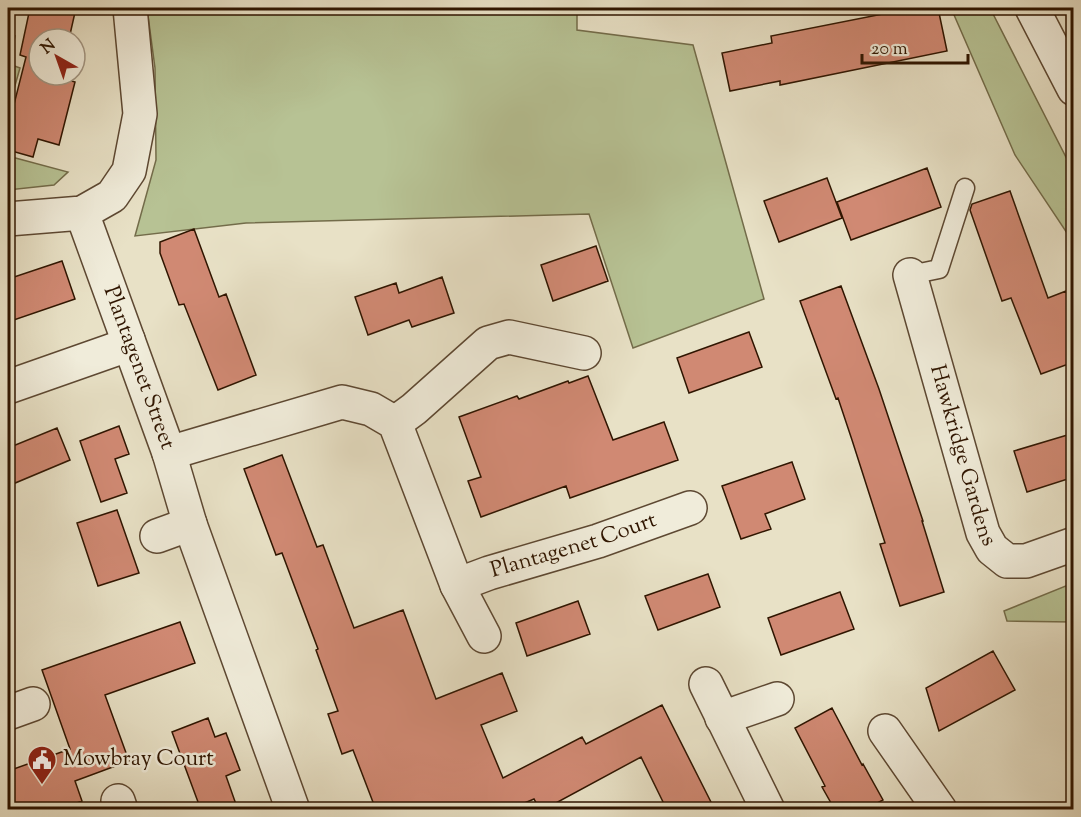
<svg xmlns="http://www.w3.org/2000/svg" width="1081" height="817" font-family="'Sorts Mill Goudy',serif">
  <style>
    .green { fill: #b7c294; stroke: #736c4a; stroke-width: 1.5 }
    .building { fill: #d08973; stroke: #2f1500; stroke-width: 1.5 }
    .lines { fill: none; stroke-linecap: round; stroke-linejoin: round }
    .lane-casing { stroke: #5d4832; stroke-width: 21 }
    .street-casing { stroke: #5d4832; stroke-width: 36 }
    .lane { stroke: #f0ecda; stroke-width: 18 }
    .street { stroke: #f0ecda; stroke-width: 33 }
    .labels { text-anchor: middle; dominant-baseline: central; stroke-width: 5; stroke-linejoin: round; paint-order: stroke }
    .street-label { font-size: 22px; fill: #2f1500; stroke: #f0ecda }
    .poi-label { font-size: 22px; fill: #2f1500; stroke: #f0ecda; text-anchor: start }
  </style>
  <rect width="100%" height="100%" fill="#e8e1c6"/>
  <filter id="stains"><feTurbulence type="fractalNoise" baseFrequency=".00333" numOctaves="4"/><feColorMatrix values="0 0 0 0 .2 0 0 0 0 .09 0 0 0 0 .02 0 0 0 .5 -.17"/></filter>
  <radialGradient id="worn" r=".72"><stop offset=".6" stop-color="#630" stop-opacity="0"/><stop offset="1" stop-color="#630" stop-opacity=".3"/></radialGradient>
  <path class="green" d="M147,8H577V30L693,45L764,299L633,348L589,214L246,223L135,236L156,160L155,68Z
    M951,8H990L1073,171V242L1015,155Z
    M8,35L15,36L9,64L20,68L8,110Z
    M8,156L68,172L54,185L8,190Z
    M1073,583V622L1007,621L1004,611Z"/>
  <path class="building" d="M30,8H76L69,39H39V75H61V78L75,82L59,145L38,139L33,157L8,150V128L26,57L20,55Z
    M913,8H938L947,51L780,85V81L730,91L722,53L772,43L771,36Z
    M927,168L941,207L851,240L837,202Z
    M827,178L842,218L779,242L764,201Z
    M1010,191L1048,298L1066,291L1074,311V362L1041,374L1011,298L1002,301L970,210L972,204Z
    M194,229L219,297L226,294L256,375L218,390L184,304L179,305L160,253V242Z
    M596,246L608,281L553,301L541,265Z
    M62,261L75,299L8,322V279Z
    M442,277L454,313L412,327L409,320L368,335L355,297L396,283L399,293Z
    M841,286L879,389L923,521H922L944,592L900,606L880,544L885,543L852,440L838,398L836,399L800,301Z
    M749,332L762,367L689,393L677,358Z
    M588,376L613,440L664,422L678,460L570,498L566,486L481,517L468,481L481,477L459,417L517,396L519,399L568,381L569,383Z
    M119,426L129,454L115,459L127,493L101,502L80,441Z
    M57,428L70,460L8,486V448Z
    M1074,433V477L1027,492L1014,451Z
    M282,455L317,547L323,545L354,628L403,610L436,699L502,673L517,711L481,725L503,778L582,737L586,744L662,705L715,810H667L641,757L543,810H540L534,799L515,807L516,810H376L353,750L342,754L328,714L338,711L316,650L318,649L282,553L276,555L244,469Z
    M792,462L805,499L765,514L771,529L741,539L722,486Z
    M117,510L139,573L98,586L77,523Z
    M708,574L720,607L658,630L645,596Z
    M840,592L854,629L781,655L768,618Z
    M578,601L590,634L527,656L516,623Z
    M180,622L195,663L105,695L129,761L75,781L82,801L58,810H8V771L70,749L42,670Z
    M993,651L1015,690L939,731L926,688Z
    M832,708L862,765L863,764L883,800L864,810H835L822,787L825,786L795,728Z
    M208,718L215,737L226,733L240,770L226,776L238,810H201L172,732Z"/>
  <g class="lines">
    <g class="lane-casing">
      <path id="lane" d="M910,275L939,269L965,188"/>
    </g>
    <g class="street-casing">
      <g id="street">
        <path d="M1032,8L1074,89"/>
        <path id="s1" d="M82,213L169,453L190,524L293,810"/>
        <path d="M8,219L82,213L112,196L129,171L140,114L130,8"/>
        <path id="s2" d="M910,275L983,533L992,549L1007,561H1026L1074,544"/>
        <path d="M8,387L119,348L128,340"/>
        <path d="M395,423L414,409L488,343L509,337L584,353"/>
        <path d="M169,453L342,402L371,409L395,423L457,585L484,636"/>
        <path d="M157,536L190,524"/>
        <path id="s3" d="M457,585L489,573L598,541L690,508"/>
        <path d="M706,684L768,810"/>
        <path d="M8,713L33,704"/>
        <path d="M722,718L777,699"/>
        <path d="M885,731L940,810"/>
        <path d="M118,801L121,810"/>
      </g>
    </g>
    <use href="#lane" class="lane"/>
    <use href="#street" class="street"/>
  </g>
  <defs>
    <g id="civic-pin" transform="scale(1.5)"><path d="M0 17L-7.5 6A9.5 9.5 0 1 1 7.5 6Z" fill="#8f2418" stroke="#f0ecda"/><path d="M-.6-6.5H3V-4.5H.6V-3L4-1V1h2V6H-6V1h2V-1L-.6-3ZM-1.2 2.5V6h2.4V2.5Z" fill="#fff"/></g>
  </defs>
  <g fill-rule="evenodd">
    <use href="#civic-pin" x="42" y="760"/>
  </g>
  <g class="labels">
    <g class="street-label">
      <text stroke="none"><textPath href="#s1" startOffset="165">Plantagenet Street</textPath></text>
      <text stroke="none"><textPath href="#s2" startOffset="188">Hawkridge Gardens</textPath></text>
      <text stroke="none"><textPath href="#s3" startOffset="123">Plantagenet Court</textPath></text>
    </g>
    <g class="poi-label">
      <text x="63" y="760">Mowbray Court</text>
    </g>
  </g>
  <rect width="1081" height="817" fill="none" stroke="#e8e1c6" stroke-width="30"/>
  <rect x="9" y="9" width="1063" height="799" fill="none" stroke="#2f1500" stroke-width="3"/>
  <rect x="15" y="15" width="1051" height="787" fill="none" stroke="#2f1500" stroke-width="1.5"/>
  <g transform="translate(57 57) rotate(320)"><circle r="28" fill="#f0ecda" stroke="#a39683" stroke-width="1.5"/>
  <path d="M0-4.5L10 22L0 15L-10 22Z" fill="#8f2418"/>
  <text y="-9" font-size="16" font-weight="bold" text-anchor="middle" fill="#2f1500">N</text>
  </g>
  <path d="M862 54v9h106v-9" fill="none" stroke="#2f1500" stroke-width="3"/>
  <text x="871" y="54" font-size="18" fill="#2f1500" stroke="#f0ecda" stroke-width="4.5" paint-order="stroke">20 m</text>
  <rect width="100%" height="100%" filter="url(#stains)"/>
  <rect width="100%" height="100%" fill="url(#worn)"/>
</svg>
